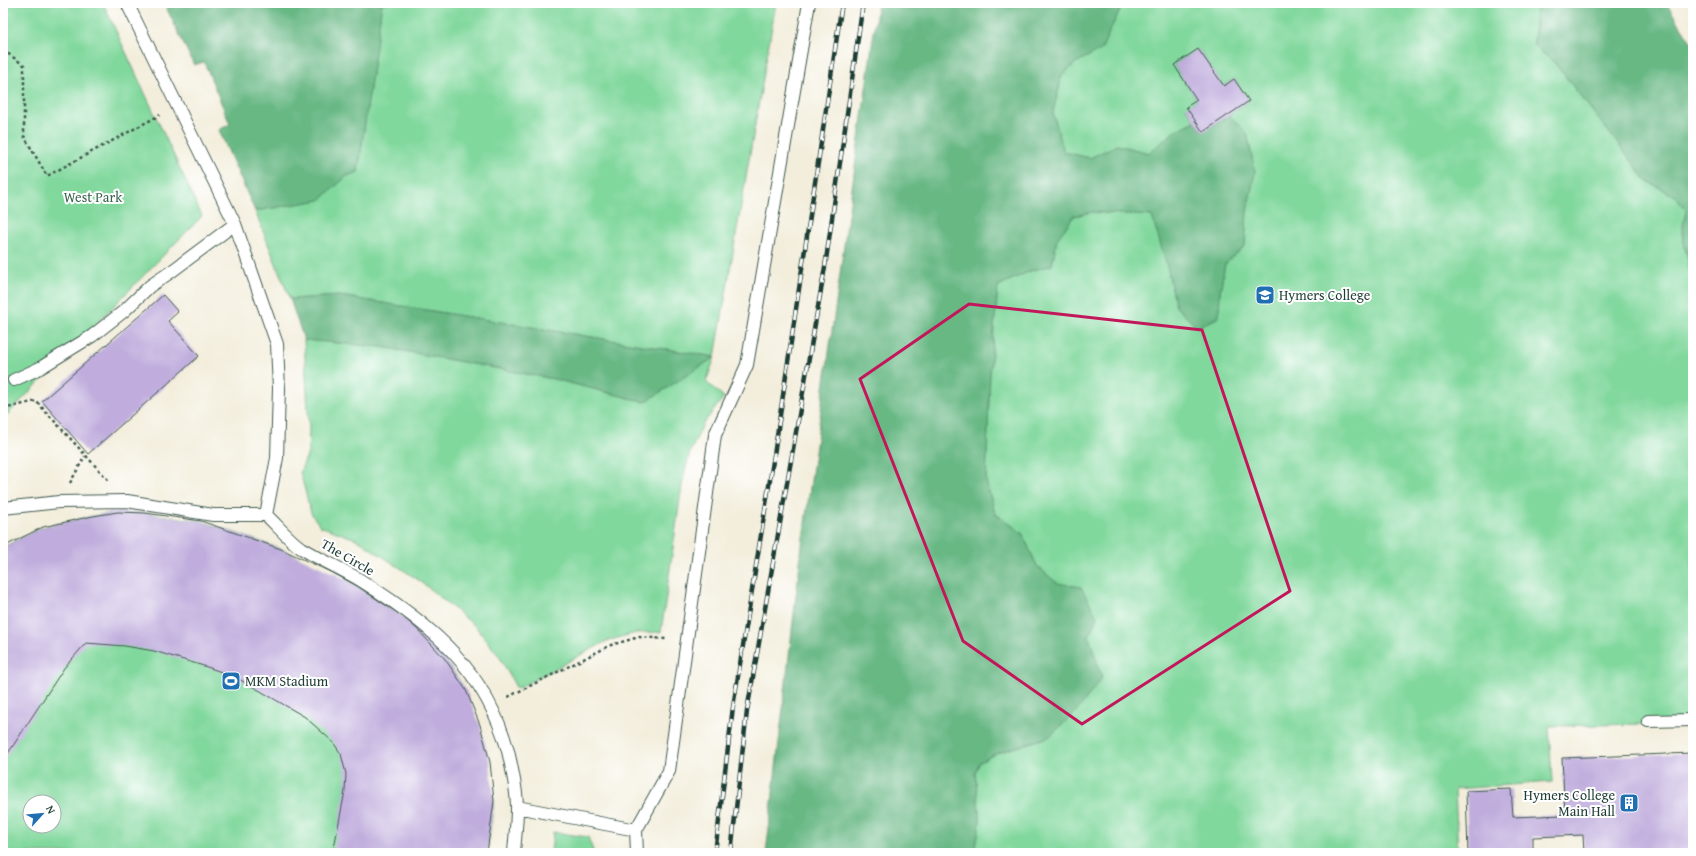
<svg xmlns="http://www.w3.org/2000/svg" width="1696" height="856" font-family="'Gentium Book Plus',serif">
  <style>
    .green { fill: #81d89d; stroke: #508a68; fill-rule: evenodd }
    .forest { fill: #68b884; stroke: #447a5c }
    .building { fill: #c0addd }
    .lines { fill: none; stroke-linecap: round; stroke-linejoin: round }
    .service-casing { stroke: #3f584d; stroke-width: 14 }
    .path { stroke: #3f584d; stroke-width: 2.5; stroke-dasharray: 3 3; stroke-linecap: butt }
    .service { stroke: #fff; stroke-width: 12 }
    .rail-casing { stroke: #1f3d34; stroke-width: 4.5 }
    .rail { stroke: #fff; stroke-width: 3; stroke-dasharray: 9; stroke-linecap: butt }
    .marked { fill: none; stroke: #c2185b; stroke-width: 3; stroke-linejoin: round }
    .labels { text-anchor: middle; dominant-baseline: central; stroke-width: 4; stroke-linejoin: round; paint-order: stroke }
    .park-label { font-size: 14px; fill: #38644e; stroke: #fff }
    .poi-label { font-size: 14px; fill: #1f3d34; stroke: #fff; text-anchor: start }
    .street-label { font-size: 14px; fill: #1f3d34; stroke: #fff }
  </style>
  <rect width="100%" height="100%" fill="#fff"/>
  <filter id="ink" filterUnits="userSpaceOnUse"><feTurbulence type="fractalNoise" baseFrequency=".025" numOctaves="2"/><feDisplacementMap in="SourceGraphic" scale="8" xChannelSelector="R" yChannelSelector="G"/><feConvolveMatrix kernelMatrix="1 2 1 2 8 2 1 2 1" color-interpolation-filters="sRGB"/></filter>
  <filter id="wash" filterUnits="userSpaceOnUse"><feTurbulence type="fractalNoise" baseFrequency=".012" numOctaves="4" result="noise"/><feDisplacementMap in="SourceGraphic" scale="16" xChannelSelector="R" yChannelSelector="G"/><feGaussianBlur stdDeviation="0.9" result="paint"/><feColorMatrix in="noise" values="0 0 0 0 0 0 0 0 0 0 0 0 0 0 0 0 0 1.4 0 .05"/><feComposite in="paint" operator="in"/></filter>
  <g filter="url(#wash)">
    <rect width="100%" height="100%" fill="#f3eedc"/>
    <path class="green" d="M3,3H103L202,216L3,419Z
      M382,3H776L715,357L706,382L724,397L703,424L689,455L682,485L661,632L636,633L607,641L517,689L499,656L475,626L420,581L356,539L320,526L311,513L300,472L308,453L309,428L304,340L382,347L554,379L645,402L715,357L340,296L290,299L255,211L320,200L347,176L358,172Z
      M1123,3H1536L1534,46L1554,62L1647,181L1675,196L1686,210L1682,232L1693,285V723L1549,726L1552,782L1455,789L1458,853H975L980,822L975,772L980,762L997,753L1049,737L1102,678L1088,636L1097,617L1037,566L1022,533L995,513L986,481L990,372L998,286L1030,271L1052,265L1057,239L1074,216L1092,212L1152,216L1167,266L1176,307L1197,327L1218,318L1220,292L1225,264L1245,246L1247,211L1255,172L1247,133L1229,115L1249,101L1234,79L1224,86L1198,49L1174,65L1197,100L1186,108L1195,121L1174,132L1149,153L1117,145L1090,158L1064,152L1053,113L1062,75L1077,62L1101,49Z
      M118,512L145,513L201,521L281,549L357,586L402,616L417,629L445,659L463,686L494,801L487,853H3V547L43,527L93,516ZM30,802H54V826H30Z
      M553,832L588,837L594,853H551Z"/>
    <path class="forest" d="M164,3H382L358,172L347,176L320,200L255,211L219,130L230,124L204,62L194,65Z
      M878,3H1123L1101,50L1077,62L1062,75L1053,113L1064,152L1090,158L1117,145L1149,153L1174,132L1195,121L1203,132L1229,115L1247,133L1255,172L1247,211L1245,246L1225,264L1220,292L1219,317L1197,327L1176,307L1167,266L1152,216L1092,212L1074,216L1057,239L1052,265L1030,271L998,286L990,373L986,481L995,513L1022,533L1037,566L1057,583L1081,587L1097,617L1089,636L1102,678L1076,712L1049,737L997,753L980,762L975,772L980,822L975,853H766L802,545Z
      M1536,3H1666L1693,45V285L1682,232L1686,210L1675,196L1647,181L1554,62L1534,46Z
      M340,296L715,357L645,402L554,379L382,347L304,340L290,299Z"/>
    <g id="blocks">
      <path class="building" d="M1198,49L1224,86L1234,79L1249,101L1203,132L1186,107L1197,100L1174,65Z
        M163,295L178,312L168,321L199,356L88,454L42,401Z
        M118,512L145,513L201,521L281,549L335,574L357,586L402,616L417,629L445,659L466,690L480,725L490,762L494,801L487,853H333L345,791L346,774L341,754L333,742L305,717L257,689L233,676L207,667L154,651L125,646L86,643L64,668L3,761V547L43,527L93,516Z
        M1693,753V853H1584L1583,835L1533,837V853H1468L1466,791L1511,789L1513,817L1565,815L1562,758Z"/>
    </g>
  </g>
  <g filter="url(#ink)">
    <use href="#blocks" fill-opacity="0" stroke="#3f584d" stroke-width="1"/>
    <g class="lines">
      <g class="service-casing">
        <path id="service" d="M127,3L235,224L277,344L279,389L277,458L266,515
          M14,380L40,368L92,336L124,311L150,286L172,271L235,224
          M3,508L59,502L127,501L213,515H266C277,525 289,540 301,548C322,561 345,570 365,583C433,626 486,671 508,751C512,769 517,789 517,808C517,823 515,838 514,853
          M1648,721L1693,720
          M517,807L636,830
          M637,853L636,830L669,771L715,435L747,365L809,3"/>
      </g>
      <path class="path" d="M3,50L24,65V136L47,176L160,115
        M3,409L36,401L110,482
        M70,483L85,456
        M508,697L611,645L639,637L667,639"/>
      <use href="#service" class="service"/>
      <g class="rail-casing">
        <path id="rail" d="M715,853L733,707L774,455L842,3
          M731,853L747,711L825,267L863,3"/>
      </g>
      <use href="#rail" class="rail"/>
    </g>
  </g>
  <path class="marked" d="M969,304L1202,330L1290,591L1082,724L963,641L860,379Z"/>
  <defs>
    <g id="school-square" transform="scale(1)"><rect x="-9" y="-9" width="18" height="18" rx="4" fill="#1f6fb2" stroke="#fff"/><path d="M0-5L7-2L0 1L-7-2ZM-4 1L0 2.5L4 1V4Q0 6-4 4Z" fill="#fff"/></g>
    <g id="stadium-square" transform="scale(1)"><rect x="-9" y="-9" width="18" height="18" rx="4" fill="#1f6fb2" stroke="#fff"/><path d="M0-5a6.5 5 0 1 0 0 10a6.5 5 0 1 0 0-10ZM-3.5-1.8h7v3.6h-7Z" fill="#fff"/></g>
    <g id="building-square" transform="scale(1)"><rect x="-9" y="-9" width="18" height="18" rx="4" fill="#1f6fb2" stroke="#fff"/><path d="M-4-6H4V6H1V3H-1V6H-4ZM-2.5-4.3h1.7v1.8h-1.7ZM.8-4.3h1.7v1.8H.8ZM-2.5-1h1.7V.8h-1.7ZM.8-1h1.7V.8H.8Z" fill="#fff"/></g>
  </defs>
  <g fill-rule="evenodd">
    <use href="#school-square" x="1265" y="295"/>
    <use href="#stadium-square" x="231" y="681"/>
    <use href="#building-square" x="1629" y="803"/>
  </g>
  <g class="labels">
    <g class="park-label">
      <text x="93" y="197">West Park</text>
    </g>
    <g class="poi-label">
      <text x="1279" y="295">Hymers College</text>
      <text x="245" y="681">MKM Stadium</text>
      <text x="1615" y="795" text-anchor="end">Hymers College<tspan x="1615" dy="16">Main Hall</tspan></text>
    </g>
    <g class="street-label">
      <text transform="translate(348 557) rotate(30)">The Circle</text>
    </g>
  </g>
  <rect width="1696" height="856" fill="none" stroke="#fff" stroke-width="16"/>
  <g transform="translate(42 814) rotate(63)"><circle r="19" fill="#ffffff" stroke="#a5b1ae"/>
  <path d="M0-3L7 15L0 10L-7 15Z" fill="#1f6fb2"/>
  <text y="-6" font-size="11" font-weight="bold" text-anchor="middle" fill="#1f3d34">N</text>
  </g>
</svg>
